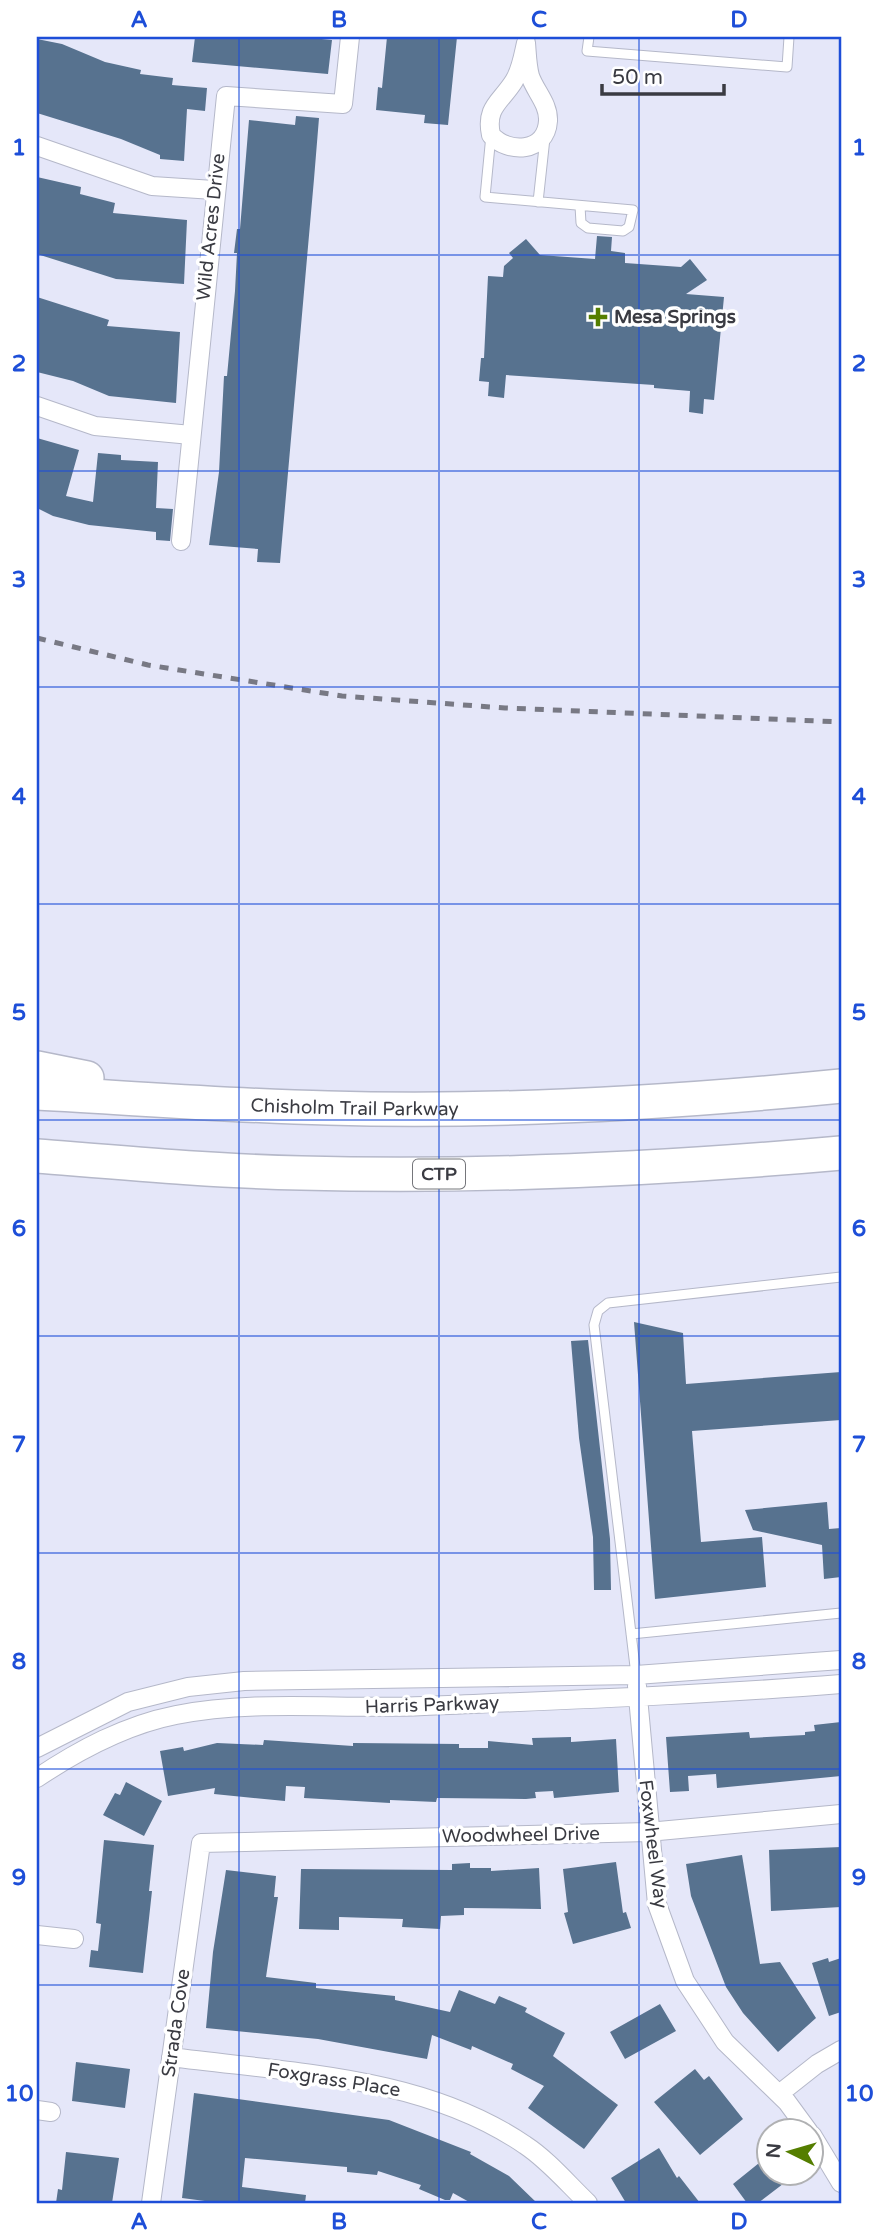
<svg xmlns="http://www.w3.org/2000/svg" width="878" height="2240" font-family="'Varela Round',sans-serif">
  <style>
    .building { fill: #57728f }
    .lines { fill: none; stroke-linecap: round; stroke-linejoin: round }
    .lane-casing { stroke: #b5b8c9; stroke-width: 11 }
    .street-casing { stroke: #b5b8c9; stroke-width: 20 }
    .highway-casing { stroke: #b5b8c9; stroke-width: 36 }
    .lane { stroke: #fff; stroke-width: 9 }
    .street { stroke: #fff; stroke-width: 18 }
    .highway { stroke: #fff; stroke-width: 33 }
    .rail { stroke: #787984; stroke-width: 5; stroke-dasharray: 9 9; stroke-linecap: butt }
    .grid { fill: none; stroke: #1d4ed8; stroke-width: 2; stroke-opacity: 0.55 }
    .poi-dot { fill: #557e00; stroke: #fff; stroke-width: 2.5 }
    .labels { text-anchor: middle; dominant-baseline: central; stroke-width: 7; stroke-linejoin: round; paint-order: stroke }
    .shield { fill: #fff; stroke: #75767b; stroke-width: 2 }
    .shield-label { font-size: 18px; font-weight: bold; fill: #3a3b42 }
    .street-label { font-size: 19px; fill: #3a3b42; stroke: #fff }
    .poi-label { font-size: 19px; font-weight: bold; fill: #3a3b42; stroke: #fff; text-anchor: start }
    .neatline { fill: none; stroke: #1d4ed8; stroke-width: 2.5 }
    .grid-label { font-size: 23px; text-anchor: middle; font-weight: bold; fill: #1d4ed8 }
  </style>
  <rect width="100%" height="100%" fill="#e5e7f9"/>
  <path class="building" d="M195,37H301L332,40L328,74L192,62Z
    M387,37H457L448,125L424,123L425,115L376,110L378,87L382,88Z
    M37,39L62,44L105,62L141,70L140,74L173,78L172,85L207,88L205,111L187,109L184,161L160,159V155L121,139L37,113Z
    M296,116L319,118L314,179L280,563L257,562L258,549L209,545L219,472L224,376H227L235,291L237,253H234L237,229H240L249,120L295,125Z
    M37,177L81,187L80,194L115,203L113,213L187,220L184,284L116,279L37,254Z
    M597,236L612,237L611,251L625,253V263L681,267L690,259L707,280L686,294L724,297L714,400L704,399L703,414L689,412L690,391L654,388V385L506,375L504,398L488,396L489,382L479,381L481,358H484L488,276L503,277L504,266L513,258L509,253L526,239L540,255L595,259Z
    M37,297L109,320L107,326L180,332L176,403L109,396L73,381L37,372Z
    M37,438L79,450L66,496L93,502L98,453L121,455V460L158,462L156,508L173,509L170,541L156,540V532L89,525L53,516L37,508Z
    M634,1322L683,1333L686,1384L841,1372V1420L692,1431L701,1542L762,1537L766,1587L655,1599Z
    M588,1340L610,1539L611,1590H594L593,1537L579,1438L571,1341Z
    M827,1502L829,1529L841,1528V1577L824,1579L822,1545L753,1530L745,1510Z
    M841,1722V1776L717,1788L716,1774L688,1776L689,1791L670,1792L666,1737L749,1732L750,1738L805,1735V1732L815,1731L814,1725Z
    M571,1737V1742L616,1739L619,1792L554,1798L553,1791L535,1792L536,1798L526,1799L437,1798L436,1802L390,1800V1803L304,1798L305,1787L286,1786L285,1801L214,1794L215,1788L168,1796L160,1751L183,1747L184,1751L217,1743L263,1745L264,1740L353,1746V1743L459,1744V1748H488V1741L533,1745L532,1738Z
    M126,1782L162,1801L144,1836L103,1815L115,1793L120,1795Z
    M104,1840L154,1845L149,1891H152L143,1973L89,1967L91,1950L98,1951L101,1924L96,1923Z
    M841,1847V1907L771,1911L769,1850Z
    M742,1855L760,1964L780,1962L816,2018L778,2052L743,2013L726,1987L691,1896L686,1864Z
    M616,1862L623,1913L626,1912L631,1928L573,1944L564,1913L568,1912L563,1869Z
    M470,1863V1868H491V1871L539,1868L541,1909L464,1908V1915L441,1916L440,1929L402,1927L403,1919L339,1917V1930L299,1929L301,1869L452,1870V1864Z
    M226,1870L276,1876L274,1897H278L266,1977L316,1983V1988L395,1996V2000L450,2012L459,1990L495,2004L499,1996L527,2008L525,2012L565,2033L553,2056L618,2105L584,2149L528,2108L544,2086L511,2069L513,2064L472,2046L471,2050L432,2035L427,2059L318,2039L206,2028L213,1952Z
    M828,1958L829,1962L841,1958V2012L829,2016L812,1963Z
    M660,2004L676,2031L625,2059L610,2032Z
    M76,2062L130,2069L125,2108L72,2101Z
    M695,2069L704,2080L709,2076L743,2119L700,2155L654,2102Z
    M194,2093L389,2120L471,2152L470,2154L509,2176L537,2203H471L453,2193L450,2200H445L419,2189L421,2185L378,2171L377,2175L347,2172V2167L245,2158L242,2187L306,2195L305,2203H220L182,2198Z
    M659,2148L677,2178L679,2176L700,2203H626L611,2178Z
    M66,2152L119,2158L112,2203H56L58,2189L62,2190Z
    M769,2155V2174H796L758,2203H747L733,2184Z"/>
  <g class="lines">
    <g class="lane-casing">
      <path id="lane" d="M589,37L587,51L787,67L789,37
        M491,135L485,197L633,210L629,227L623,231L588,228L581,223L580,206
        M538,202L545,138
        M631,1634L841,1613
        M636,1675L594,1325L598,1311L608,1303L841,1277"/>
    </g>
    <g class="street-casing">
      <path id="street" d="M526,43C527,54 527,65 530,76C535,91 549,104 548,121C546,153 508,154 491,135C485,107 501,102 514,81C521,70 523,56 526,43Z
        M37,146L152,186L214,190
        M37,406L95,426L191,435
        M181,541L226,96L343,104L350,37
        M637,1686L657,1904L685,1981L725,2042L787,2102L809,2132
        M37,1748L128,1702L188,1687L244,1681L636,1675L841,1660
        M37,1778C79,1750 125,1725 176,1715C257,1699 342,1710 424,1706C563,1700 702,1695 841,1684
        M37,1935L74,1939
        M171,2057C291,2073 423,2075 525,2145C548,2160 568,2184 588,2203
        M779,2094L817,2064L841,2050
        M37,2110L51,2112
        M812,2135L841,2183
        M151,2203L201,1843L648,1832L841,1814"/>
    </g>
    <g class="highway-casing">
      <g id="highway">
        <path d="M37,1068L87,1078"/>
        <path id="s1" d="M37,1093C134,1098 231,1106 328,1108C500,1113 670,1103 841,1086"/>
        <path d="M37,1156C125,1163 213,1171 301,1173C481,1178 662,1169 841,1153"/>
      </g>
    </g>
    <use href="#lane" class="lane"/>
    <use href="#street" class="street"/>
    <use href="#highway" class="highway"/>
    <path class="rail" d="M37,638L148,665L342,696L505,708L841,722"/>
  </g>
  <path class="grid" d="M239,37V2203M439,37V2203M639,37V2203M37,255H841M37,471H841M37,687H841M37,904H841M37,1120H841M37,1336H841M37,1553H841M37,1769H841M37,1985H841"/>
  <path class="poi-dot" d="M594.5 306.5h7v7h7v7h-7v7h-7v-7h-7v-7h7z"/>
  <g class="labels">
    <rect class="shield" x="413" y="1159.5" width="52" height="29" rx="5"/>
    <g class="shield-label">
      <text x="439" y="1174">CTP</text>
    </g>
    <g class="street-label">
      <text transform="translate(211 227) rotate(-84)">Wild Acres Drive</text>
      <text stroke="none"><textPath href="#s1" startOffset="318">Chisholm Trail Parkway</textPath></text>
      <text transform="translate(432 1705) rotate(-2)">Harris Parkway</text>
      <text transform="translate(521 1835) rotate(-1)">Woodwheel Drive</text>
      <text transform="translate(653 1844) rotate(83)">Foxwheel Way</text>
      <text transform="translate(176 2023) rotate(-82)">Strada Cove</text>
      <text transform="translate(334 2080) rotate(9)">Foxgrass Place</text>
    </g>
    <g class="poi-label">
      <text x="614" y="317">Mesa Springs</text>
    </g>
  </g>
  <rect width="878" height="2240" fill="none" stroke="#ffffff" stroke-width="77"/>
  <g transform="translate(790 2152) rotate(275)"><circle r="33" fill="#ffffff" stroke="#b0b1b3" stroke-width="2"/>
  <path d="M0-5L12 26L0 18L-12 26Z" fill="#557e00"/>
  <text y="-10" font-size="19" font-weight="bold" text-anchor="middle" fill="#3a3b42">N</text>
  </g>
  <path d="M602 84v10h122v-10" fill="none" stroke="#3a3b42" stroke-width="3.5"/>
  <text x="612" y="84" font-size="21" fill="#3a3b42" stroke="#ffffff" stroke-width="5" paint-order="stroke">50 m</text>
  <rect x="38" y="38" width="802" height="2164" class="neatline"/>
  <g class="grid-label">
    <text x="139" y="27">A</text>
    <text x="339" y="27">B</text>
    <text x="539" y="27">C</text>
    <text x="739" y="27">D</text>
    <text x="19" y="155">1</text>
    <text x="859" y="155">1</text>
    <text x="19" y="371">2</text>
    <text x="859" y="371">2</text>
    <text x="19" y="587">3</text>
    <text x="859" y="587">3</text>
    <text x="19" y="804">4</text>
    <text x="859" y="804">4</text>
    <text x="19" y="1020">5</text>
    <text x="859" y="1020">5</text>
    <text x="19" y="1236">6</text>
    <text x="859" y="1236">6</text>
    <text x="19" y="1452">7</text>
    <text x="859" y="1452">7</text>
    <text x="19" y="1669">8</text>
    <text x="859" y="1669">8</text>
    <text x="19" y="1885">9</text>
    <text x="859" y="1885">9</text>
    <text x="19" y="2101">10</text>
    <text x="859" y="2101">10</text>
    <text x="139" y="2229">A</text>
    <text x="339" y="2229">B</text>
    <text x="539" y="2229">C</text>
    <text x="739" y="2229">D</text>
  </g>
</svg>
